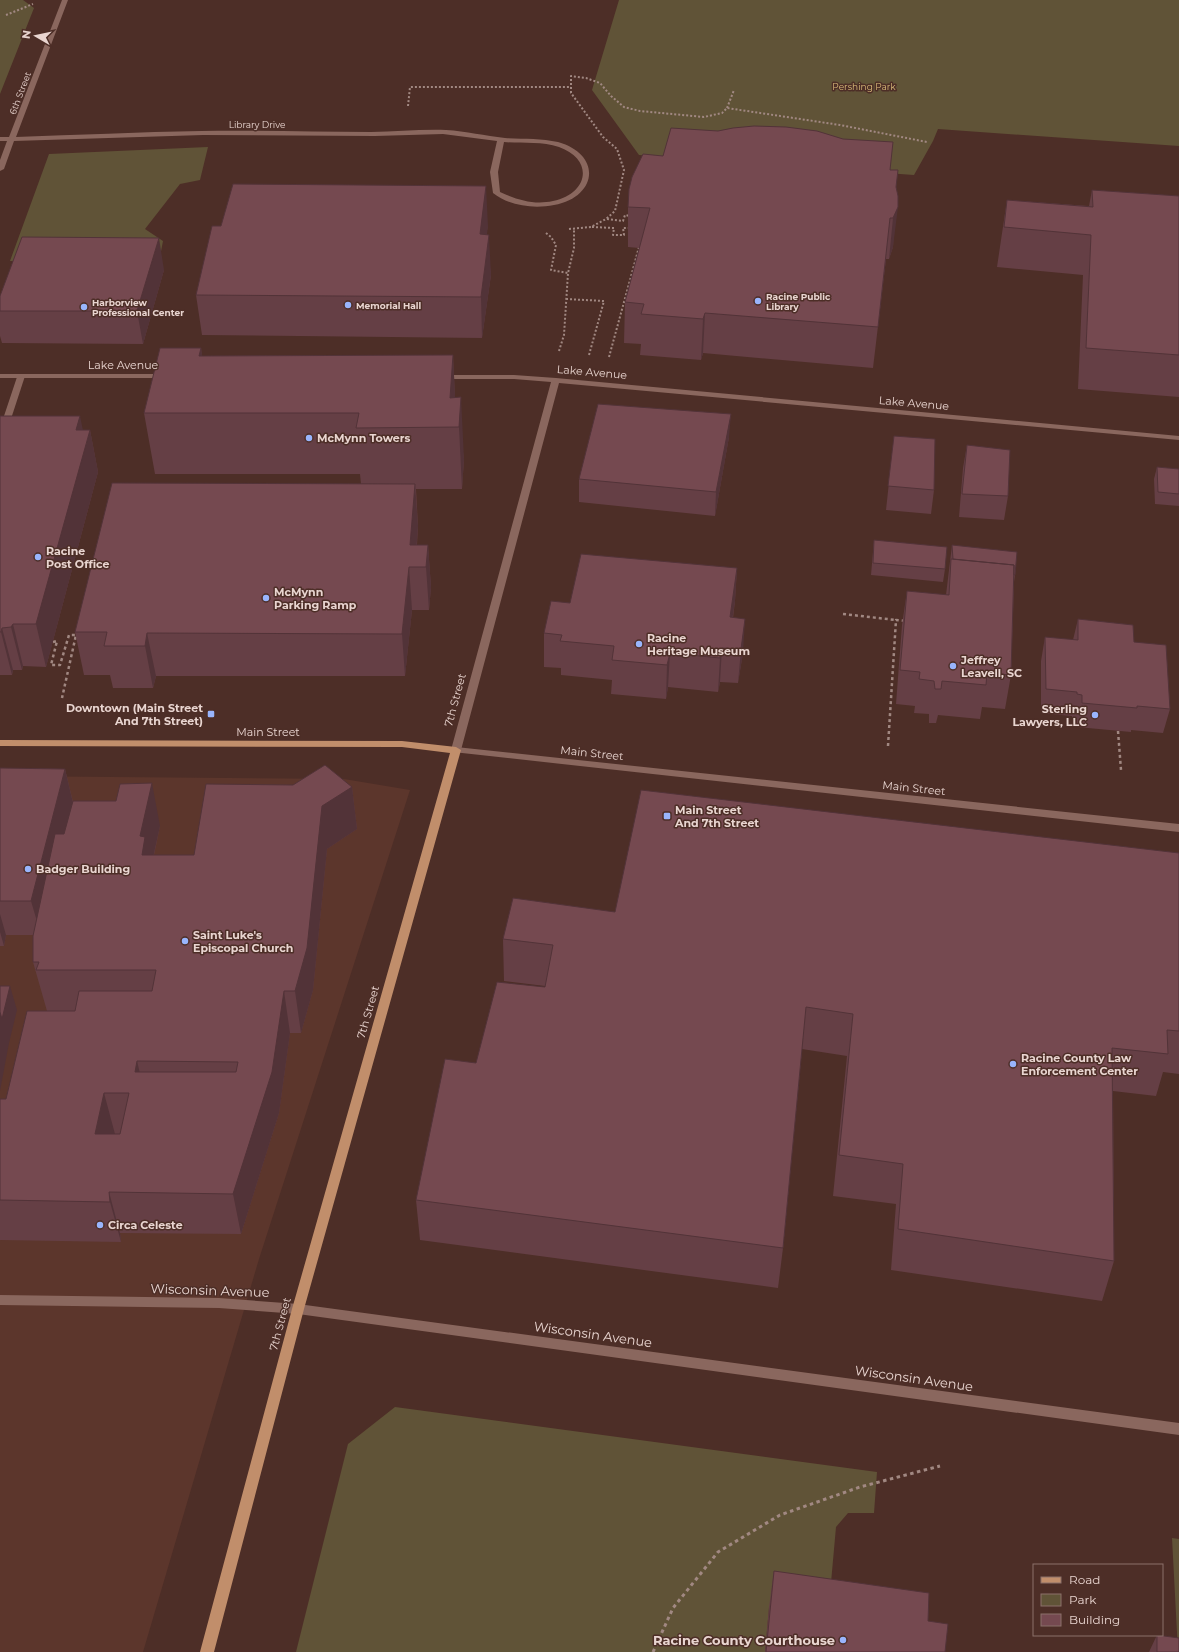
<svg xmlns="http://www.w3.org/2000/svg" width="1179" height="1652" font-family="Montserrat,sans-serif">
  <style>
    .built { fill: #5c362c }
    .green { fill: #605337 }
    .lines { fill: none; stroke-linecap: round; stroke-linejoin: round }
    .path-far2 { stroke: #a18882; stroke-width: 2; stroke-dasharray: 2 2; stroke-linecap: butt }
    .path-far1 { stroke: #a18882; stroke-width: 2.5; stroke-dasharray: 3 3; stroke-linecap: butt }
    .path { stroke: #a18882; stroke-width: 3; stroke-dasharray: 3.5 3.5; stroke-linecap: butt }
    .lane { fill: #8a675e; fill-rule: evenodd }
    .street { fill: #8a675e; fill-rule: evenodd }
    .secondary { fill: #8a675e; fill-rule: evenodd }
    .primary { fill: #c18e6b; fill-rule: evenodd }
    .wall { fill: #653f45 }
    .shaded-wall { fill: #523338 }
    .building { fill: #754950; stroke: #523338; fill-rule: evenodd }
    .poi-dot { fill: #99b5fd; stroke: #4d2e27; stroke-width: 1.5 }
    .labels { text-anchor: middle; dominant-baseline: central; stroke-width: 3; stroke-linejoin: round; paint-order: stroke }
    .far-park-label { font-size: 9px; fill: #dbbd7b; stroke: #4d2e27 }
    .far-street-label { font-size: 9px; fill: #e9d5d0; stroke: #4d2e27 }
    .far-poi-label { font-size: 9px; font-weight: bold; fill: #e9d5d0; stroke: #4d2e27; text-anchor: start }
    .street-label { font-size: 11px; fill: #e9d5d0; stroke: #4d2e27 }
    .poi-label { font-size: 11px; font-weight: bold; fill: #e9d5d0; stroke: #4d2e27; text-anchor: start }
    .near-street-label { font-size: 13px; fill: #e9d5d0; stroke: #4d2e27 }
    .near-poi-label { font-size: 13px; font-weight: bold; fill: #e9d5d0; stroke: #4d2e27; text-anchor: end }
  </style>
  <rect width="100%" height="100%" fill="#4d2e27"/>
  <path class="built" d="M0,776L344,779L410,790L259,1259L143,1652H0Z"/>
  <path class="green" d="M0,0H23L34,8L0,94Z
    M619,0H1179V146L938,129L933,141L914,175L639,155L592,90Z
    M208,147L200,180L180,184L145,229L163,241L159,262L10,261L49,154Z
    M395,1407L877,1472L874,1513H848L836,1527L828,1616L769,1608L765,1652H296L348,1444Z
    M1172,1538L1179,1539V1652H1178Z"/>
  <g class="lines">
    <path class="path-far2" d="M6,15L33,4
      M408,106L410,87H571
      M727,108L734,90
      M607,219L623,221L625,215L630,216
      M592,227L614,228L613,235H624L623,228H629
      M569,229L591,227L606,219L615,211L624,170L617,149L603,137L571,93V76L586,78L600,83L611,96L624,107L640,111L704,117L722,113L727,108L840,125L927,142
      M546,233L551,237L556,245L551,270L568,273
      M566,299L604,301L589,355
      M559,351L564,335L568,273L574,248V230
      M609,357L639,247"/>
    <path class="path-far1" d="M843,614L896,620
      M53,642L57,641L51,665H60L69,635H76L62,698
      M1118,731L1121,770
      M888,746L896,620L906,621"/>
    <path class="path" d="M653,1652L673,1608L718,1552L780,1515L860,1487L940,1466"/>
    <path class="lane" d="M18,374H21L25,376L8,428L4,430H1L0,428Z"/>
    <path class="street" d="M62,0H68L16,137C77,135 139,132 201,131C257,130 314,132 371,132C396,132 421,129 446,130C466,131 485,136 505,138C523,139 541,138 558,142C603,155 597,197 554,205C534,209 509,206 493,193L490,172L497,141L443,134L375,136L203,135L14,141L4,169L0,171V160L7,141H0V137H9ZM504,142C522,144 541,141 559,147C595,160 588,194 553,201C534,205 518,200 500,192L498,172Z
      M0,374H166L170,376L166,378H0Z
      M439,375H514L556,378L1179,436V440L559,383L461,750L456,753L451,750L551,382L514,379H442L438,377Z"/>
    <path class="secondary" d="M456,747L1179,824V832L453,752L451,750L453,748Z
      M0,1295L219,1298L298,1304L1179,1423V1435L298,1314L219,1308L0,1305Z"/>
    <path class="primary" d="M0,740L402,741L456,747L461,750L304,1309L214,1652H200L292,1309L450,753L402,747L0,746Z"/>
  </g>
  <path class="wall" d="M718,131L890,170L896,187L893,247L889,259H886L873,368L703,353L701,360L640,355L641,344L624,343L625,302L639,248L628,247V207L663,156Z
    M1092,190L1179,196V397L1078,389L1083,275L997,267L1001,240L1007,200L1089,206Z
    M488,226L486,235L491,275L482,338L202,335L196,295Z
    M164,270L143,344L2,343L0,336V296Z
    M201,348L202,356L453,355L455,398L464,459L462,489H416L418,526L417,545H428L431,587L429,610H412L405,676H156L153,688H113L110,675H84L75,632L361,484L360,474H155L144,413Z
    M0,416L83,430H90L98,472L46,667L23,666L22,670H13L12,675H0Z
    M894,436L934,490L931,514L886,510Z
    M729,437L715,516L579,502V479Z
    M967,445L1008,496L1004,520L959,517L963,468Z
    M1157,467L1179,469V506L1155,504L1154,479Z
    M874,540L945,569L943,582L871,575Z
    M952,545L1015,575L1014,582L1011,675L1005,709L982,707L980,719L938,715L936,723H929V714L914,713L915,706L896,704L902,625L907,591L946,595Z
    M737,568L735,601L733,618L743,653L738,683L720,682L718,692L668,687L666,699L611,694L612,680L561,675V668L544,667V633L570,603Z
    M1078,619L1134,642L1170,709L1163,733L1131,730V732L1077,727V718H1072V716L1041,713V661L1045,637L1073,640Z
    M0,768L65,769L73,802L160,826L154,855H194L352,787L357,829L327,849L313,990L301,1033H290L279,1113L241,1234L120,1233L121,1242L0,1240V1099H6L47,1011L33,962V935H6L4,946H0Z
    M1179,853V1074L1163,1072L1156,1096L1113,1091L1114,1261L1102,1301L891,1270L896,1204L833,1196L847,1056L802,1049L783,1248L778,1288L420,1240L416,1200L476,1063L545,987V986L504,981L503,939L615,912Z
    M774,1571L928,1621L945,1652H765L769,1607Z
    M1157,1635L1179,1652H1149Z"/>
  <path class="shaded-wall" d="M486,186L488,226L482,275L480,234Z
    M898,207L893,247L889,259L893,218Z
    M489,235L491,275L482,338L481,297Z
    M159,238L164,270L143,344L137,311Z
    M705,313L703,353L701,360L703,319Z
    M201,348L210,408L199,356Z
    M453,355L456,416L450,398Z
    M461,397L464,459L462,489L459,427Z
    M731,414L729,437L715,516L716,492Z
    M80,416L86,445L90,430L98,472L46,667L36,624L76,430Z
    M415,484L418,526L415,567L410,545Z
    M428,545L431,587L429,610L426,567Z
    M409,567L412,610L405,676L402,634Z
    M737,568L735,601L728,648L730,617Z
    M745,619L743,653L738,683L741,649Z
    M13,624L23,666L22,670L11,627Z
    M2,628L13,670L12,675L1,632Z
    M147,633L156,676L153,688L145,646Z
    M722,648L720,682L718,692L720,658Z
    M670,653L668,687L666,699L667,665Z
    M65,769L73,803L41,935L31,901Z
    M152,783L160,826L151,867L142,855L140,836Z
    M352,787L357,829L327,849L313,990L301,1033L295,991L322,806Z
    M0,914L6,935L4,946L0,932Z
    M10,986L17,1010L9,1043L0,1091V1012Z
    M284,991L290,1033L279,1113L241,1234L233,1194Z
    M137,1061L147,1103L135,1072Z
    M104,1093L115,1134H95Z
    M109,1192L120,1233L121,1242L110,1202Z"/>
  <path class="building" d="M754,126L786,127L817,131L843,139L893,142L890,170H898L896,187L898,196V207L893,218H890L878,327L705,313L703,319L641,314L644,304L625,302L650,208L628,207L629,189L632,177L643,154L663,156L671,128L718,131L733,128Z
    M233,184L486,186L480,234L489,235L481,297L196,295L212,226H221Z
    M1092,190L1179,196V355L1086,348L1091,235L1004,227L1007,200L1093,207Z
    M22,237L159,238L137,311H0V296Z
    M160,348H201L199,356L453,355L450,398L461,397L459,427L356,428L359,413H144Z
    M598,404L731,414L716,492L579,479Z
    M0,416H80L76,430H90L36,624H13L11,627L2,628L1,632H0Z
    M894,436L935,439L934,490L888,486Z
    M967,445L1010,450L1008,496L962,494Z
    M1157,467L1179,469V494L1158,492Z
    M112,483L415,484L410,545H428L426,567H409L402,634L147,633L145,646H104L107,632H75Z
    M874,540L947,547L945,569L873,563Z
    M952,545L1017,552L1015,575H1014V565L953,559Z
    M581,554L737,568L730,617L745,619L741,649L722,648L720,658L670,653L667,665L612,660L614,646L560,641L562,635L544,633L551,601L570,603Z
    M951,559L1014,565L1011,675L987,673L986,685L942,681L941,689H935L934,681L919,679L920,672L900,670L907,591L949,595Z
    M1078,619L1133,625L1134,642L1166,645L1170,709L1137,706V708L1082,703V695L1077,694V692L1046,689L1045,637L1078,640Z
    M325,765L352,787L322,806L307,948L295,991H284L272,1072L233,1194L109,1192L110,1202L0,1200V1099H6L27,1011H75L79,991H152L156,970H36L39,962H33V936L55,834H64L73,801H116L120,784L152,783L140,836L145,837L142,855H194L206,784L293,785ZM137,1061L238,1062L236,1072H135ZM104,1093H129L120,1134H95Z
    M0,768L65,769L31,901H0Z
    M641,790L1179,853V1031L1167,1030L1168,1054L1112,1048L1114,1261L898,1229L903,1164L839,1155L853,1014L806,1007L783,1248L416,1200L445,1059L476,1063L497,982L545,987L553,945L503,939L513,898L615,912Z
    M0,986H10L2,1019L0,1012Z
    M774,1571L929,1593L928,1621L948,1624L945,1652H766Z
    M1157,1635L1179,1638V1652H1157Z"/>
  <g class="poi-dot">
    <circle cx="758" cy="301" r="4"/>
    <circle cx="348" cy="305" r="4"/>
    <circle cx="84" cy="307" r="4"/>
    <circle cx="309" cy="438" r="4"/>
    <circle cx="38" cy="557" r="4"/>
    <circle cx="266" cy="598" r="4"/>
    <circle cx="639" cy="644" r="4"/>
    <circle cx="953" cy="666" r="4"/>
    <rect x="207" y="710" width="8" height="8" rx="2"/>
    <circle cx="1095" cy="715" r="4"/>
    <rect x="663" y="812" width="8" height="8" rx="2"/>
    <circle cx="28" cy="869" r="4"/>
    <circle cx="185" cy="941" r="4"/>
    <circle cx="1013" cy="1064" r="4"/>
    <circle cx="100" cy="1225" r="4"/>
    <circle cx="843" cy="1640" r="4"/>
  </g>
  <g class="labels">
    <g class="far-park-label">
      <text x="864" y="86">Pershing Park</text>
    </g>
    <g class="far-street-label">
      <text transform="translate(20 93) rotate(-69)">6th Street</text>
      <text x="257" y="124">Library Drive</text>
    </g>
    <g class="far-poi-label">
      <text x="766" y="296">Racine Public<tspan x="766" dy="10">Library</tspan></text>
      <text x="92" y="302">Harborview<tspan x="92" dy="10">Professional Center</tspan></text>
      <text x="356" y="305">Memorial Hall</text>
    </g>
    <g class="street-label">
      <text x="123" y="365">Lake Avenue</text>
      <text transform="translate(592 372) rotate(5)">Lake Avenue</text>
      <text transform="translate(914 403) rotate(5)">Lake Avenue</text>
      <text transform="translate(455 700) rotate(-75)">7th Street</text>
      <text x="268" y="732">Main Street</text>
      <text transform="translate(592 753) rotate(6)">Main Street</text>
      <text transform="translate(914 788) rotate(6)">Main Street</text>
      <text transform="translate(368 1012) rotate(-74)">7th Street</text>
      <text transform="translate(280 1324) rotate(-75)">7th Street</text>
    </g>
    <g class="poi-label">
      <text x="317" y="438">McMynn Towers</text>
      <text x="46" y="551">Racine<tspan x="46" dy="13">Post Office</tspan></text>
      <text x="274" y="592">McMynn<tspan x="274" dy="13">Parking Ramp</tspan></text>
      <text x="647" y="638">Racine<tspan x="647" dy="13">Heritage Museum</tspan></text>
      <text x="961" y="660">Jeffrey<tspan x="961" dy="13">Leavell, SC</tspan></text>
      <text x="203" y="708" text-anchor="end">Downtown (Main Street<tspan x="203" dy="13">And 7th Street)</tspan></text>
      <text x="1087" y="709" text-anchor="end">Sterling<tspan x="1087" dy="13">Lawyers, LLC</tspan></text>
      <text x="675" y="810">Main Street<tspan x="675" dy="13">And 7th Street</tspan></text>
      <text x="36" y="869">Badger Building</text>
      <text x="193" y="935">Saint Luke's<tspan x="193" dy="13">Episcopal Church</tspan></text>
      <text x="1021" y="1058">Racine County Law<tspan x="1021" dy="13">Enforcement Center</tspan></text>
      <text x="108" y="1225">Circa Celeste</text>
    </g>
    <g class="near-street-label">
      <text transform="translate(210 1290) rotate(2)">Wisconsin Avenue</text>
      <text transform="translate(593 1334) rotate(8)">Wisconsin Avenue</text>
      <text transform="translate(914 1378) rotate(8)">Wisconsin Avenue</text>
    </g>
    <g class="near-poi-label">
      <text x="835" y="1640">Racine County Courthouse</text>
    </g>
  </g>
  <rect x="1033" y="1564" width="130" height="72" fill="#4d2e27" stroke="#8b716b"/>
  <rect x="1041" y="1577" width="20" height="6" fill="#c18e6b" stroke="#8b716b"/>
  <text x="1069" y="1584" font-size="12" fill="#e9d5d0">Road</text>
  <rect x="1041" y="1594" width="20" height="12" fill="#605337" stroke="#8b716b"/>
  <text x="1069" y="1604" font-size="12" fill="#e9d5d0">Park</text>
  <rect x="1041" y="1614" width="20" height="12" fill="#754950" stroke="#8b716b"/>
  <text x="1069" y="1624" font-size="12" fill="#e9d5d0">Building</text>
  <g transform="translate(36 36) rotate(279)" stroke="#4d2e27" stroke-width="3" paint-order="stroke">
  <path d="M0-3L7 15L0 10L-7 15Z" fill="#e9d5d0"/>
  <text y="-6" font-size="11" font-weight="bold" text-anchor="middle" fill="#e9d5d0">N</text>
  </g>
</svg>
